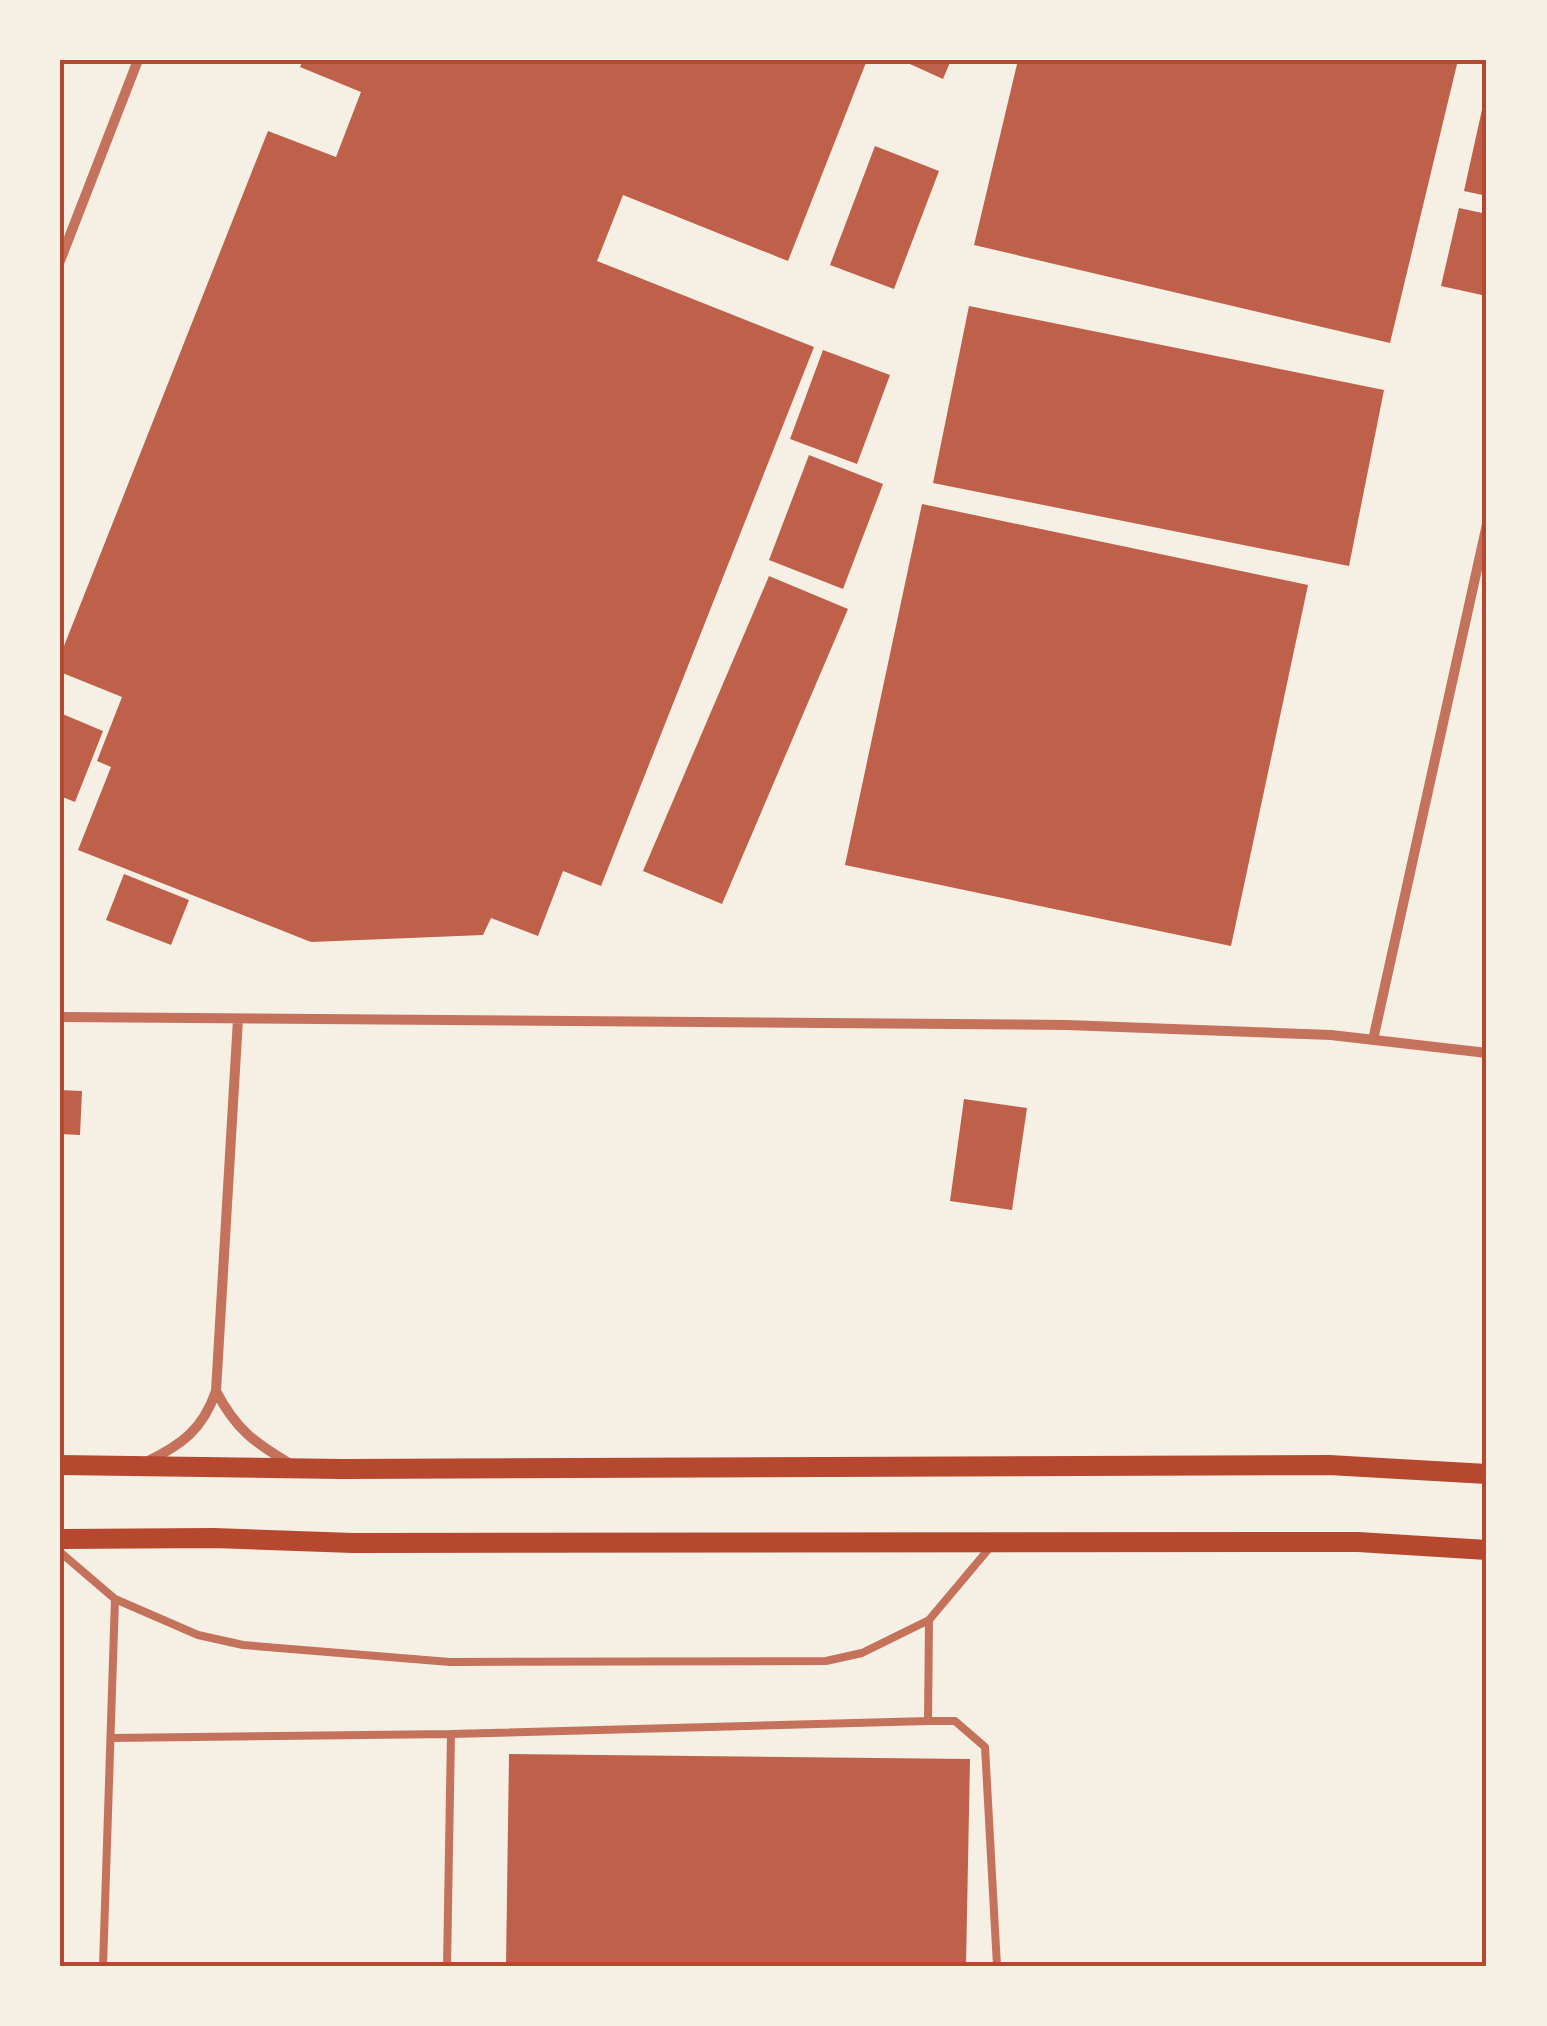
<svg xmlns="http://www.w3.org/2000/svg" width="1547" height="2026" font-family="'DejaVu Sans',sans-serif">
  <style>
    .building { fill: #bf614a }
    .lines { fill: none; stroke-linecap: round; stroke-linejoin: round }
    .service { stroke: #c5725c; stroke-width: 8 }
    .minor { stroke: #c5725c; stroke-width: 10 }
    .secondary { stroke: #b5482f; stroke-width: 20 }
    .neatline { fill: none; stroke: #b5482f; stroke-width: 4 }
  </style>
  <rect width="100%" height="100%" fill="#f6efe4"/>
  <path class="building" d="M303,60H867L788,261L623,195L597,261L814,347L601,886L563,871L538,936L491,918L483,935L311,942L78,850L111,767L97,761L122,697L60,672V656L268,131L336,157L361,92L300,67Z
    M901,60H951L943,79Z
    M1018,60H1458L1390,343L974,245Z
    M1485,96H1487V196L1464,191Z
    M875,146L939,171L894,289L830,265Z
    M1459,208L1487,214V273L1482,295L1441,286Z
    M969,306L1384,390L1349,566L933,483Z
    M823,350L890,375L857,464L790,439Z
    M809,455L883,484L843,589L769,560Z
    M922,504L1308,585L1231,946L845,865Z
    M769,576L848,609L722,904L643,871Z
    M60,713L103,731L75,802L60,796Z
    M124,874L189,900L171,945L106,920Z
    M60,1090L82,1091L80,1135L60,1134Z
    M964,1099L1027,1108L1012,1210L950,1201Z
    M509,1754L970,1759L966,1966H506Z"/>
  <g class="lines">
    <path class="service" d="M60,1552L115,1599L198,1635L243,1645L450,1662L826,1661L862,1653L929,1620L992,1545
      M928,1721H955L985,1747L997,1966
      M111,1738L451,1734L928,1721L929,1620
      M103,1966L115,1599
      M447,1966L451,1734"/>
    <path class="minor" d="M60,261L138,60
      M60,1017L1067,1025L1331,1035L1487,1053
      M1373,1040L1487,524
      M216,1391C236,1430 255,1443 292,1465
      M146,1462C182,1445 203,1429 216,1391L238,1019"/>
    <path class="secondary" d="M60,1465L342,1469L1329,1465L1487,1474
      M60,1539L214,1538L353,1543L1358,1542L1487,1550"/>
  </g>
  <rect width="1547" height="2026" fill="none" stroke="#f6efe4" stroke-width="125"/>
  <rect x="62" y="62" width="1422" height="1902" class="neatline"/>
</svg>
